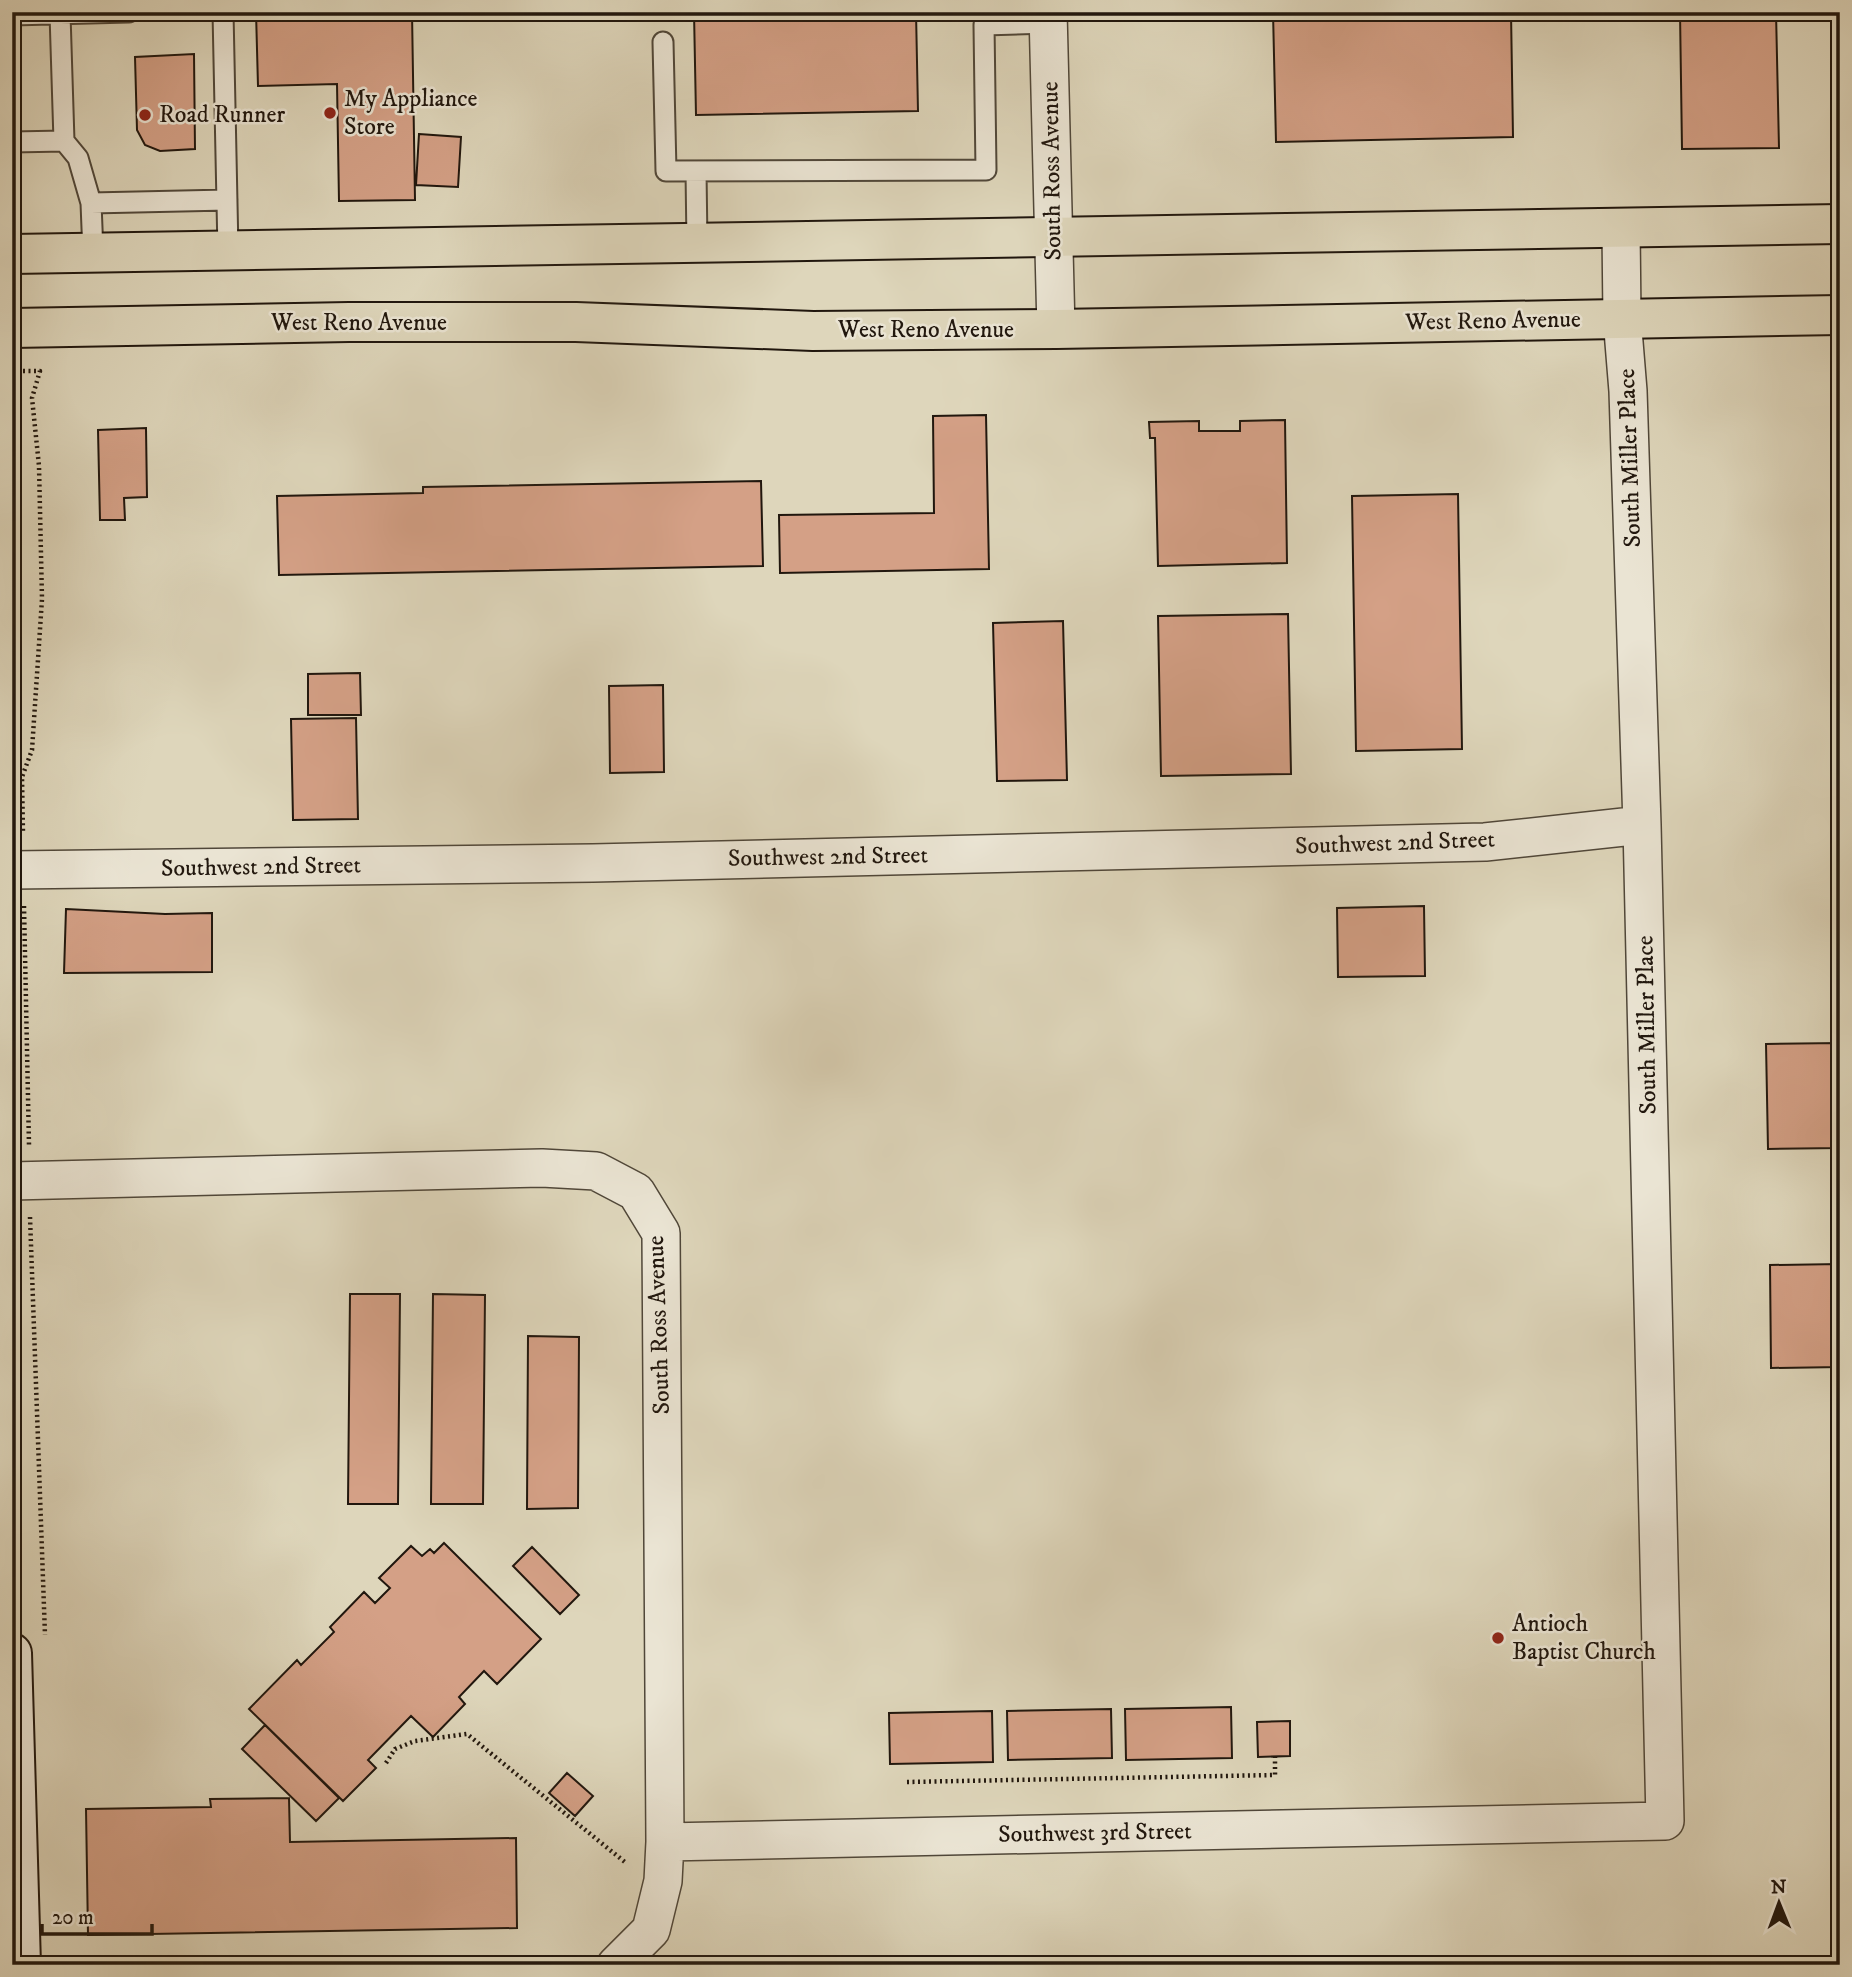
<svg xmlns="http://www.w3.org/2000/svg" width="1852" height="1977" font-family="'IM FELL DW Pica',serif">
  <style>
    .building { fill: #d4a086; stroke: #21170e; stroke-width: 2 }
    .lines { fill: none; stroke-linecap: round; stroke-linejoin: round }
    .service-casing { stroke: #504739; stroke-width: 23 }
    .minor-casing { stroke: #504739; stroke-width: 40 }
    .secondary-casing { stroke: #21170e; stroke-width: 42 }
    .primary-casing { stroke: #21170e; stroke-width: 42 }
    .path { stroke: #21170e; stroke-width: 4.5; stroke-dasharray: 2 3.5; stroke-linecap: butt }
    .service { stroke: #eae4d3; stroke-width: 19 }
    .minor { stroke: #eae4d3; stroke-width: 37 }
    .secondary { stroke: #eae4d3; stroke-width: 38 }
    .primary { stroke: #ded6bb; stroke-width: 38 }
    .poi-dot { fill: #8f2418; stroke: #eae4d3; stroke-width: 2.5 }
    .labels { text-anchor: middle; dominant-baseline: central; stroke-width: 5; stroke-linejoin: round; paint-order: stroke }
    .poi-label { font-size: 24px; fill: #21170e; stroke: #eae4d3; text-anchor: start }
    .street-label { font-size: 24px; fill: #21170e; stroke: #eae4d3 }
  </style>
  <rect width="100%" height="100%" fill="#ded6bb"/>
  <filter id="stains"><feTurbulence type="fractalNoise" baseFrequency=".00286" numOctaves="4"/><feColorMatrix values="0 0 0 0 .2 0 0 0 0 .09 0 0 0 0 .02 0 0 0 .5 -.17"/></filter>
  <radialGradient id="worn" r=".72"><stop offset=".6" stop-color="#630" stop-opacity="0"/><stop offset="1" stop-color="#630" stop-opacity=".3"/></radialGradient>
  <path class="building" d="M256,12H412L415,200L339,201L337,84L258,86Z
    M694,12H916L918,111L696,115Z
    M1273,12H1511L1513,137L1276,142Z
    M1680,12H1776L1779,148L1682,149Z
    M194,54L195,149L160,151L145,145L137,130L135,57Z
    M419,134L461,137L458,187L416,185Z
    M986,415L989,569L780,573L779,515L934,513L933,416Z
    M1285,420L1287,563L1158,566L1155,438H1150L1149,422L1199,421V431H1240V421Z
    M146,428L147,497L124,498L125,520H100L98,430Z
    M761,481L763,566L279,575L277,496L423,493V487Z
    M1458,494L1462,749L1356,751L1352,496Z
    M1288,614L1291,774L1161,776L1158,616Z
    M1063,621L1067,780L997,781L993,623Z
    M360,673L361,715H308V674Z
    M663,685L664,772L610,773L609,686Z
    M356,718L358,819L293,820L291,719Z
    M1424,906L1425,976L1338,977L1337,908Z
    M66,909L165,914L212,913V972L64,973Z
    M1840,1043V1148L1768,1149L1766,1044Z
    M1840,1264V1367L1771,1368L1770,1265Z
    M350,1294H400L398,1504H348Z
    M433,1294L485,1295L483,1504H431Z
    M528,1336L579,1337L578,1508L527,1509Z
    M444,1543L541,1639L497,1684L484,1671L459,1697L465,1704L433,1737L411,1716L368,1760L376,1768L343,1801L249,1709L297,1660L301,1665L334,1632L330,1627L364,1592L375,1603L390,1588L379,1578L411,1546L422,1556L430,1549L434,1553Z
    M532,1547L579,1595L560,1614L513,1566Z
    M1231,1707L1232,1758L1126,1760L1125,1709Z
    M1111,1709L1112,1758L1008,1760L1007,1711Z
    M992,1711L993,1762L890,1764L889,1713Z
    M1290,1721V1756L1258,1757L1257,1722Z
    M265,1725L339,1798L316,1821L242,1749Z
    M567,1773L593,1796L575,1816L549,1793Z
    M289,1798L290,1842L516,1838L517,1928L88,1935L86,1809L211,1807L210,1799Z"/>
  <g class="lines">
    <g class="service-casing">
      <path id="service" d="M223,12L228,251
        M60,14L64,141
        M12,15L129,12
        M663,42L666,171L986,170L984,25L1049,23
        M12,142L64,141L78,158L91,203L93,253
        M696,171L697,244
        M91,203L227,200"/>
    </g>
    <g class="minor-casing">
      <path id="minor" d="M1048,12L1056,329
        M12,870L593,863L1485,842L1642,825
        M12,1181L542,1168L596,1171L636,1192L661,1233L665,1842
        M616,1965L651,1930L663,1881L665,1842L1665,1821L1642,825L1628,391L1622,318L1621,229"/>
    </g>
    <g class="secondary-casing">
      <path id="secondary" d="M12,1653L21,1965"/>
    </g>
    <g class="primary-casing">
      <path id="primary" d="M12,254L1840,224
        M12,328L349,322H576L813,331L1056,329L1840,315"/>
    </g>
    <path class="path" d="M12,371H40L32,398L39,466L42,599L32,750L22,777L23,834
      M24,906L29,1145
      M30,1217L45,1635
      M386,1763L395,1749L415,1741L467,1734L626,1863
      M907,1782L1275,1775V1756"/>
    <use href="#service" class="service"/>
    <use href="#minor" class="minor"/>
    <use href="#secondary" class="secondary"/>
    <use href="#primary" class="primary"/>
  </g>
  <g class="poi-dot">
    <circle cx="330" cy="113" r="7"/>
    <circle cx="145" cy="115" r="7"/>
    <circle cx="1498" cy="1638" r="7"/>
  </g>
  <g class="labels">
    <g class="poi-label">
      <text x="344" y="99">My Appliance<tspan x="344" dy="28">Store</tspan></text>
      <text x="159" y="115">Road Runner</text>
      <text x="1512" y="1624">Antioch<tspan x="1512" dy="28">Baptist Church</tspan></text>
    </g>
    <g class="street-label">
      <text transform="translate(1052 171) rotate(-91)">South Ross Avenue</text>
      <text transform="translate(1493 321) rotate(-1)">West Reno Avenue</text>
      <text x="359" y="323">West Reno Avenue</text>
      <text x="926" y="330">West Reno Avenue</text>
      <text transform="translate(1630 458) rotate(-92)">South Miller Place</text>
      <text transform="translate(1395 843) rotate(-2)">Southwest 2nd Street</text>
      <text transform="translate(828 857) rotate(-1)">Southwest 2nd Street</text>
      <text transform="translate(261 867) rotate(-1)">Southwest 2nd Street</text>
      <text transform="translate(1647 1025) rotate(-91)">South Miller Place</text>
      <text transform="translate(659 1325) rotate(-92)">South Ross Avenue</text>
      <text transform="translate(1095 1833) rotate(-1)">Southwest 3rd Street</text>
    </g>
  </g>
  <rect width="1852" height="1977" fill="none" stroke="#ded6bb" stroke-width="42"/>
  <rect x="14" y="14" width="1824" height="1949" fill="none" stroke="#21170e" stroke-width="3.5"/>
  <rect x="21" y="21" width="1810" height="1935" fill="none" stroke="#21170e" stroke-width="2"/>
  <g transform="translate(1779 1903) rotate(359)" stroke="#eae4d3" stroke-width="5" paint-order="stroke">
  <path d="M0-5L12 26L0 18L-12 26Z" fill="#21170e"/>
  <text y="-10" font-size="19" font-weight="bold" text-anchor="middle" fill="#21170e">N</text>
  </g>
  <path d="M42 1924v10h110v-10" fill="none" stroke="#21170e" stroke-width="3.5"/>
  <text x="52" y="1924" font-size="21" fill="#21170e" stroke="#eae4d3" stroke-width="5" paint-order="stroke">20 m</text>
  <rect width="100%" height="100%" filter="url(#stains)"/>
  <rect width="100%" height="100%" fill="url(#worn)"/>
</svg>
